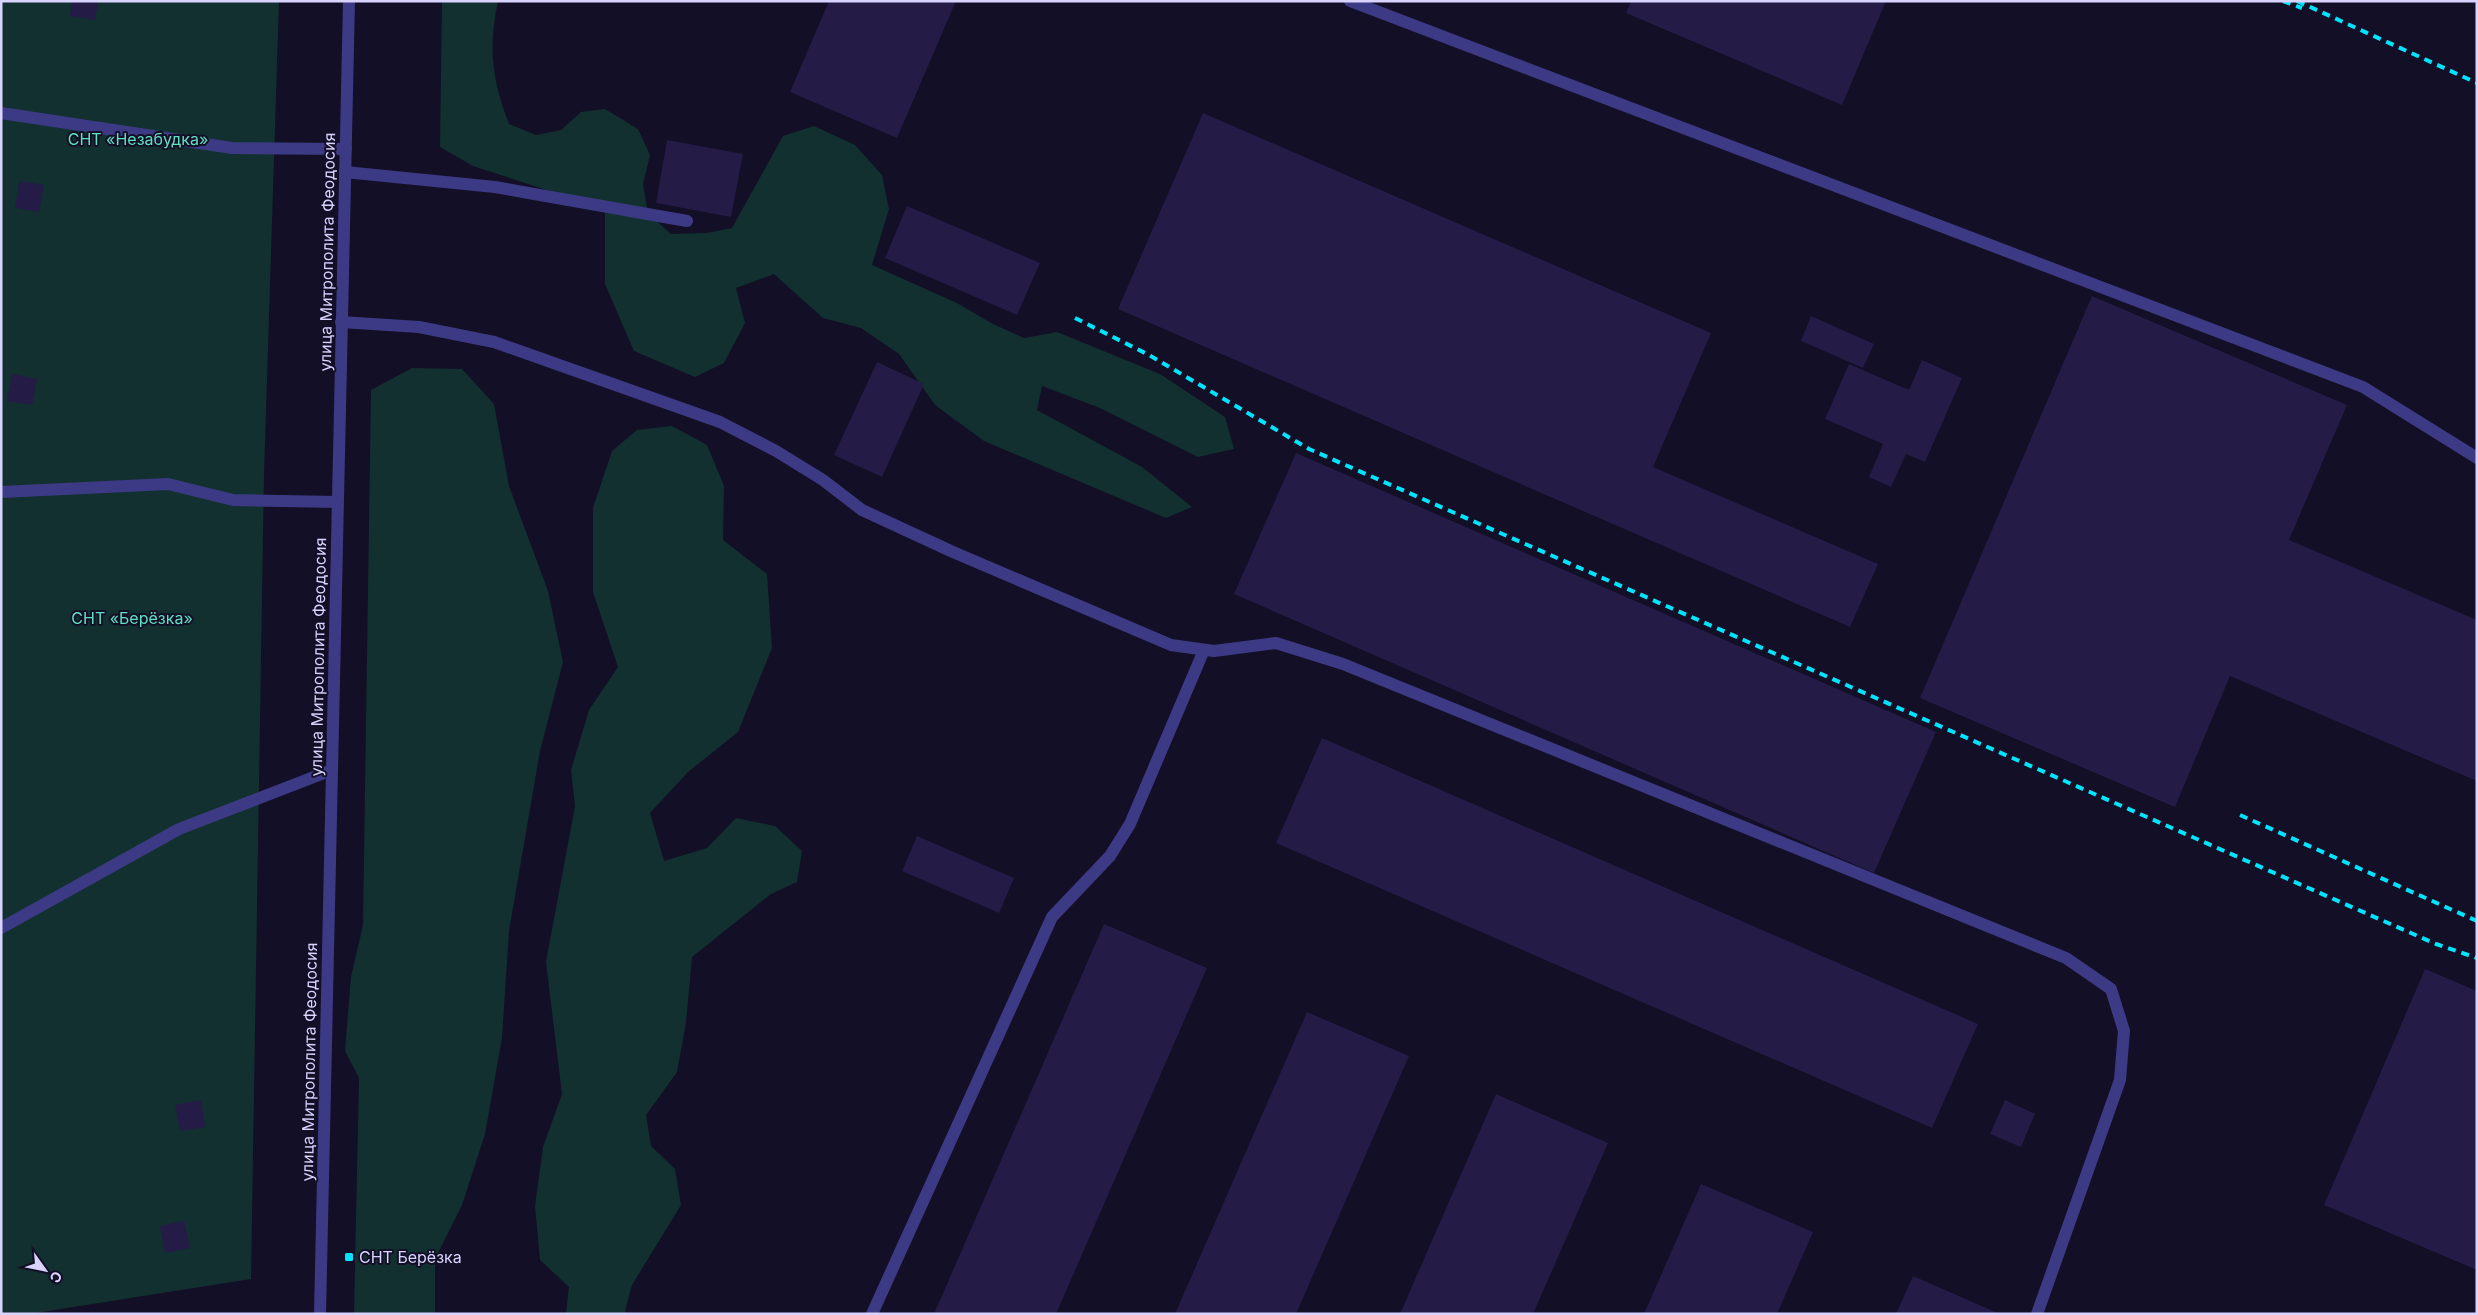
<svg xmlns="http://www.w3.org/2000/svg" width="2478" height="1315" font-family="Inter,sans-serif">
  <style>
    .green { fill: #12302f }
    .building { fill: #241b47 }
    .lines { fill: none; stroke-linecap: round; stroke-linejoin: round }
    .lane { stroke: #3d3a85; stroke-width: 12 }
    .street { stroke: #3d3a85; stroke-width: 12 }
    .rail { stroke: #00e5ff; stroke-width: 4; stroke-dasharray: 8 6; stroke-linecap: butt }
    .poi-dot { fill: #00e5ff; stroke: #130f26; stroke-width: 2 }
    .labels { text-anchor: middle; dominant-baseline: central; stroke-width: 4; stroke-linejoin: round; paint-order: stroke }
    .park-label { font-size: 16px; fill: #5fe0c0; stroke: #130f26 }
    .street-label { font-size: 16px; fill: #d9d4ff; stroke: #130f26 }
    .poi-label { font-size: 16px; fill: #d9d4ff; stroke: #130f26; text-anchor: start }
  </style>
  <rect width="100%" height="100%" fill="#130f26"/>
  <path class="green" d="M1,1H279L264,474L251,1279L29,1314H1Z
    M442,1H498C488,48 492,80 509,124L536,135L561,130L581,112L605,109L638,129L650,155L643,184L648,213L671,234L707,233L732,228L783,136L814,126L855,145L882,175L889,209L872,265L957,303L993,324L1024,338L1057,332L1160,374L1225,417L1234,449L1198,457L1100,408L1042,386L1037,410L1142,467L1192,507L1166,518L984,441L935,405L899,354L861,328L823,318L774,274L736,288L745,323L724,363L695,377L634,351L605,284V206L565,196L473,166L440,147Z
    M412,368L462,369L494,404L509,486L548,591L563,662L540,751L509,931L502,1038L485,1134L462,1205L435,1259V1314H354L359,1078L345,1051L351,977L363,925L371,390Z
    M672,426L707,445L724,486L723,540L767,574L772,648L738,732L688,772L650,813L664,861L707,848L736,818L775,826L802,851L797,882L771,894L692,957L686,1023L677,1072L646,1115L651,1146L675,1169L681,1205L632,1285L625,1311L628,1314H566L569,1287L540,1260L535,1206L543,1147L562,1094L546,962L575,806L571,770L589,710L618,667L593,592V508L612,451L637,430Z"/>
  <path class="building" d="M72,1H98L95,20L70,16Z
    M829,1H956L897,138L790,92Z
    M1631,1H1886L1842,105L1626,13Z
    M1203,113L1711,333L1653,467L1878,564L1850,627L1118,309Z
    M667,140L743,154L731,217L656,203Z
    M19,181L44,185L39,212L15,208Z
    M907,206L1040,263L1017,315L885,258Z
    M2092,296L2347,405L2289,540L2477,620V781L2230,676L2175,807L1920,698Z
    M1811,316L1874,344L1863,368L1801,341Z
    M1922,360L1962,378L1925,462L1906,454L1891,487L1869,477L1883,444L1825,419L1849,364L1909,390Z
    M877,362L924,384L882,477L834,455Z
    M12,374L37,379L32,405L7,401Z
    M1296,453L1936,732L1874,873L1234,594Z
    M1322,738L1978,1024L1932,1128L1276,843Z
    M917,836L1014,878L999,913L902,871Z
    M1104,924L1207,968L1056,1314H934Z
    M2425,969L2477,991V1270L2324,1205Z
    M1307,1012L1409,1056L1296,1314H1175Z
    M1496,1094L1608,1143L1533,1314H1400Z
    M201,1100L205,1127L180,1131L175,1105Z
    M2005,1100L2035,1114L2021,1147L1990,1134Z
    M1701,1184L1813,1232L1777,1314H1644Z
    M184,1221L190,1248L165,1253L160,1226Z
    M1913,1276L2000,1314H1896Z"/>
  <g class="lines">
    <path class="lane" d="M1350,1L2363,387L2477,458
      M1,113L232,148L346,149
      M345,172L495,187L687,221
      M341,322L419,327L494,342L720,422L776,451L823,480L862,510L953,552L1171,645L1214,651L1276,643L1343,664L2066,958L2111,989L2124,1031L2120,1080L2037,1314
      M1,492L168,484L233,500L337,502
      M1,928L179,829L332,770
      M872,1314L1052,917L1110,856L1130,824L1204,650"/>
    <path class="street" d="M320,1314L349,1"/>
    <path class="rail" d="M2283,1L2302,8
      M2297,1L2477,83
      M1075,318L1149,355L1309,449L2436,944L2477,958
      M2240,815L2477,921"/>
  </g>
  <rect class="poi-dot" x="344" y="1252" width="10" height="10" rx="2.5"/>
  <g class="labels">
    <g class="park-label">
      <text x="138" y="139">СНТ «Незабудка»</text>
      <text x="132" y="618">СНТ «Берёзка»</text>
    </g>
    <g class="street-label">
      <text transform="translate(327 252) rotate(-89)">улица Митрополита Феодосия</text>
      <text transform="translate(318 657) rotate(-89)">улица Митрополита Феодосия</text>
      <text transform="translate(309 1062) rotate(-89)">улица Митрополита Феодосия</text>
    </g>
    <g class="poi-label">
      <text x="359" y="1257">СНТ Берёзка</text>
    </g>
  </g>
  <rect width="2478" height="1315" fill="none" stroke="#d9d4ff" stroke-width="5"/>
  <g transform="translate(45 1270) rotate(123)" stroke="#130f26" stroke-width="4" paint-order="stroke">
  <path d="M0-4L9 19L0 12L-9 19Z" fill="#d9d4ff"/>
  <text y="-8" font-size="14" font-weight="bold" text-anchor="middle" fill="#d9d4ff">С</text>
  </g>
</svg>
